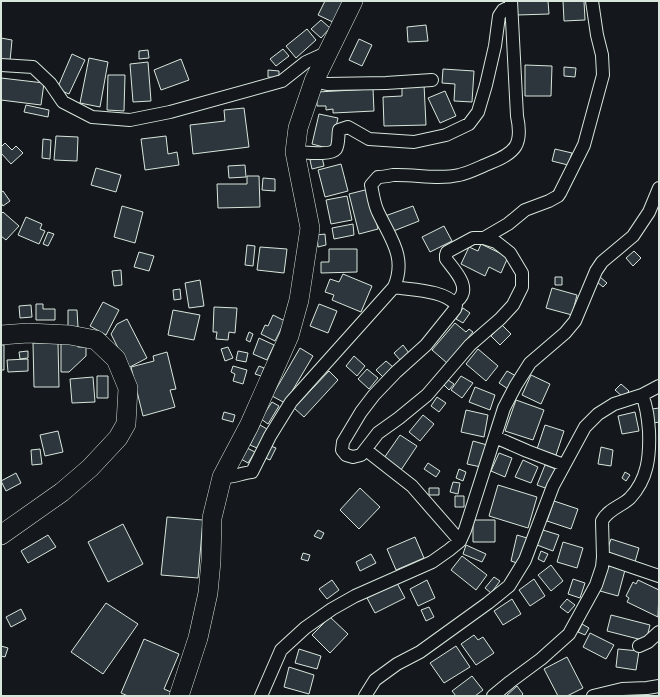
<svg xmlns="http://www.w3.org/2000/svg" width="660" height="697" font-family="Montserrat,sans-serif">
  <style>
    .building { fill: #2c363c; stroke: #d8e6dc }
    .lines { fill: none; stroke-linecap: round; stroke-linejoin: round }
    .minor-casing { stroke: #d8e6dc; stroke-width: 14 }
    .primary-casing { stroke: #d8e6dc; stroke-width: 20 }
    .minor { stroke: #14181c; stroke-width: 12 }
    .primary { stroke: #14181c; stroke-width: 19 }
  </style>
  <rect width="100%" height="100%" fill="#14181c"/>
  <path class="building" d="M325,1H348L337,24L318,15Z
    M517,1H548L549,14L517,15Z
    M563,1H584L585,20L564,21Z
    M321,20L330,28L321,38L311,29Z
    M426,25L428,41L408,42L407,27Z
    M307,29L316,40L296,58L286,46Z
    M1,38L12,40L10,61L1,60Z
    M359,39L372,45L362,66L349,60Z
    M283,49L289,56L276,66L270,59Z
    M148,50L149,58L139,59V51Z
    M72,54L85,60L69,94L57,89Z
    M89,58L108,62L100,107L80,103Z
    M181,59L189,80L161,90L154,70Z
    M148,62L151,101L133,102L130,64Z
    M525,65L552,66L551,96H525Z
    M564,67L576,68L575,77L564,76Z
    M443,69L474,71L472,102L454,101L455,84L442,83Z
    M268,70L279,71V78L268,77Z
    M108,75H125L124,111L107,110Z
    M1,78L44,83L41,105L1,100Z
    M402,84H424L426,125L384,126L383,97L402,96Z
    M373,89L374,111L333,113V109L326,110V106H317V92Z
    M445,91L456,116L440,123L428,98Z
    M26,105L49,110L48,117L24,112Z
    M244,108L249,147L193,154L190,125L225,121L224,110Z
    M319,114L338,118L331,149L312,144Z
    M56,136L78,137L77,161L54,160Z
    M166,136L168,154L177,152L179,165L145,170L141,139Z
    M43,139L51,140L50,159L42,158Z
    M5,143L12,150L16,146L23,153L11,164L1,153V147Z
    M555,149L572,153L568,165L552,161Z
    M322,157L324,166L312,169L310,160Z
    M341,164L348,191L325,197L318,170Z
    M245,165L246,177L229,178L228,166Z
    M96,168L121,175L116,192L91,185Z
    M247,176H259L260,207L218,208L217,184H247Z
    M263,178L275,179V191L262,190Z
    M369,189L378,229L359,234L349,194Z
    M3,191L10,201L3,206L1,203V192Z
    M347,196L352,220L331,224L326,200Z
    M122,206L143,212L135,243L114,237Z
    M413,206L419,221L391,232L385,216Z
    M3,212L19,226L6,240L1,236V214Z
    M26,217L42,224L40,229L45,231L39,244L18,235Z
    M353,224L354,235L334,239L332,228Z
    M444,226L452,241L430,252L422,237Z
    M48,232L54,234L48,246L43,244Z
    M325,234L326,245L318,247L317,235Z
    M481,244L508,257L501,273L489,267L485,276L461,264L469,247L478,251Z
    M247,245L255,246L253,266L245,265Z
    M260,247L287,249L284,273L257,270Z
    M329,249H357V272L321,273V262H329Z
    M634,251L641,258L633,266L626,258Z
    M139,252L154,256L149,271L134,267Z
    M121,270L122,285L114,286L112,271Z
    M343,274L372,286L361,312L332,300L334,295L325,292L330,279L339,282Z
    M555,277H562V285H555Z
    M600,277L607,283L603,287L596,281Z
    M200,280L204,306L189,308L185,283Z
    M552,288L577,295L572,315L546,308Z
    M180,289L181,299L174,300L173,290Z
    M103,302L119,310L106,335L90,326Z
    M36,304H43V309H55V320H36Z
    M319,304L337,311L328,333L310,326Z
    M31,305L32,317L20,318L19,306Z
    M214,307L237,308L235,333L229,332L228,340L216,339L217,332H213Z
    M463,308L470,313L463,323L456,319Z
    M68,310H77L78,327L68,328Z
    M173,310L200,315L194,340L168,335Z
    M273,315L285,321L275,341L261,334L265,325L268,326Z
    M127,319L147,358L128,368L111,334L117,324Z
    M455,323L466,332L469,329L473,332L447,363L432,350Z
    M502,325L511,334L500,345L491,336Z
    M249,332L253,334L250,342L246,340Z
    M259,338L274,345L267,360L253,354Z
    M33,343H58L59,387H34Z
    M61,343H78V347H86V356L69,372H61Z
    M1,345H4V370H1Z
    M403,345L409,353L400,360L394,353Z
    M228,347L233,358L225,361L221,349Z
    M300,348L313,356L285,403L272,396Z
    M478,349L498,366L486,381L466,364Z
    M28,351V358L20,359L19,352Z
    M238,351L248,353L246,362L236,360Z
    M167,352L176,389L170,390L175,407L143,416L131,367L154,361L153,356Z
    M354,356L365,366L357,376L346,366Z
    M28,359V371L8,372L7,360Z
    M386,361L393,367L383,377L376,370Z
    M233,366L247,370L243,384L233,381L235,374L231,372Z
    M259,366L264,368L261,376L255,374Z
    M367,369L378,378L369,389L358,379Z
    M329,371L338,380L304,417L294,408Z
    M507,371L516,376L508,389L499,383Z
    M531,375L550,384L541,404L522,395Z
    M97,376H108V398H97Z
    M461,376L473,383L462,398L451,390Z
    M93,377L95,402L72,403L70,379Z
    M448,380L454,384L449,390L444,385Z
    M621,384L629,391L623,397L615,390Z
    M475,387L495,395L490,410L469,402Z
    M437,397L446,403L439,412L431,406Z
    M516,400L544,410L533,440L505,431Z
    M272,402L279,406L268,424L261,419Z
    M659,408V422L654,423L652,409Z
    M466,410L488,415L484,437L461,432Z
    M224,412L235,415L233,422L222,419Z
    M635,412L639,431L622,434L618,416Z
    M423,415L434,424L420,441L409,432Z
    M260,425L267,429L257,448L250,445Z
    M545,425L564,431L556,455L537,449Z
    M58,431L63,452L45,456L40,435Z
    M400,435L417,446L401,470L384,458Z
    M473,441L487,445L481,467L467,464Z
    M268,445L276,448L270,460L263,457Z
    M601,447L613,450L611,466L598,464Z
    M247,448L255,452L248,463L241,459Z
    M40,449L42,464L32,465L31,450Z
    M499,453L512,458L505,477L491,471Z
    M523,460L538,467L531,483L515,477Z
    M428,463L440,471L436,477L424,469Z
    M545,465L556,469L548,489L537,485Z
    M459,469L466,472L463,481L456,478Z
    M625,472L630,475L626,481L622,478Z
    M16,473L21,483L6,491L1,481Z
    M453,482L460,483L458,494L450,492Z
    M498,485L537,497L528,528L489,516Z
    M360,488L380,507L359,529L340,510Z
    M429,488H439V495H429Z
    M455,496H464V507H455Z
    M554,501L578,509L571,529L547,521Z
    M167,517L203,520L198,578L161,575Z
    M473,520H495V542H473Z
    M123,524L143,564L108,582L88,542Z
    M318,530L324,533L321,539L314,536Z
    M543,530L559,535L553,551L537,545Z
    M48,535L56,547L28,563L21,551Z
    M517,535L527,538L520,564L511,561Z
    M415,537L424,558L396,570L387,549Z
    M611,539L639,548L635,562L606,554Z
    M563,542L583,548L577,568L557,562Z
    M466,545L486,554L482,562L463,554Z
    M541,551L548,554L544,562L538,559Z
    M303,553L310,555L308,561L301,559Z
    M371,554L376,563L360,571L356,562Z
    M462,556L487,575L476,590L451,570Z
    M551,565L563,581L551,591L538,575Z
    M607,565L625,570L618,596L600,591Z
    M494,577L500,581L491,593L485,588Z
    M534,579L545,596L530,606L519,590Z
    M573,579L585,583L580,598L568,594Z
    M332,580L339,590L327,599L319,589Z
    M427,580L435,598L418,606L410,589Z
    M638,580L659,590L658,617L627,602L629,598L626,596L633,582L636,584Z
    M397,583L405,598L375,613L367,598Z
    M512,599L521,614L503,625L494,611Z
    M567,599L575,605L568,613L560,607Z
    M106,603L138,624L103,674L71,652Z
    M429,607L434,617L426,621L421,610Z
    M21,609L26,619L11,627L6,617Z
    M611,615L650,625L646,641L607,631Z
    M330,617L348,634L330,653L312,635Z
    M582,624L589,628L585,635L578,632Z
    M590,633L614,645L606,659L583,647Z
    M474,635L478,640L483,637L494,653L476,665L461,644Z
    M144,639L179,654L164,689L171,692L169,696H128L121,693Z
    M1,646L8,648L5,657L1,656Z
    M456,646L470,667L444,683L430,663Z
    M299,649L321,656L317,669L295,663Z
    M618,649L639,651L636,670L616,667Z
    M567,657L583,688L567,696H558L544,669Z
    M289,667L314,675L309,694L284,687Z
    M472,676L483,690L475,696H456L452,691Z
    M517,686L523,694L521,696H506Z"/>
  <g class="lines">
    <g class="minor-casing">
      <path id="minor" d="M1,65L33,67L50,83L63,102L92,117L130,120L170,112L282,81L306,62L328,52
        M314,81L327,84L386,83L432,80
        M295,152C303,152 331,156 336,149C339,144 338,135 339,130L348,127L369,139L414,142L446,135L469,124L478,112L486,85L495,46L499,16L503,10L511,6
        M394,287C412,290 445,290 456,305L455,309L426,345L396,372L374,395L361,412L343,442L342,450L346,455L353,457L361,455L378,433L399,418L427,395L470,345L500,319L513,305L522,287V273L510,253L496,242L484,238
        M452,301H457C473,288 454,270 446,259V255L447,252L473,238H484L508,224L525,210L549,201L558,196L560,193L584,145L603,75L602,55L597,35L592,1
        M495,437L527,451L564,465
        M366,450L412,486L460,541
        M222,477C233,478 241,473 252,472L270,436L291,402L394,287C407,257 390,238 378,212C374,204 373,194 371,185L378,177C383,177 388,176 393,175C415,174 437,180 459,175C469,173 480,167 490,163C516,153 523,144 517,116L511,1
        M603,557L659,576
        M639,646L648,642L659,632
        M261,696L281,650L305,628L332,609L355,596L432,562L449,550L460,541L465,530L504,408L516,385L530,363L565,333L575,321L596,271L602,262L633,236L649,212L659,188
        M365,696L375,680L397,664L420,652L488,603L509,586L525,560L553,486L585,427L598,414L614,404L642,395L659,386
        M493,696L510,682L541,659L569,634L596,585L602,567L603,557L602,521C608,509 622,506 630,498C648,479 650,456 649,431C648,418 647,407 642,395
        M593,696L622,689L647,688L659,686"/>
    </g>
    <g class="primary-casing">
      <path id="primary" d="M1,335L28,333L70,335L96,340L116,359L128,388L126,424L118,438L90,468L62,492L1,535
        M179,696L198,638L208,593L211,561L212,518L222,477L249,426L289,336L299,300L310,228L295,152L298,128L314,81L353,1"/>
    </g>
    <use href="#minor" class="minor"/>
    <use href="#primary" class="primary"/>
  </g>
  <rect width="660" height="697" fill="none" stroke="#d8e6dc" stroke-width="4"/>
</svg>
